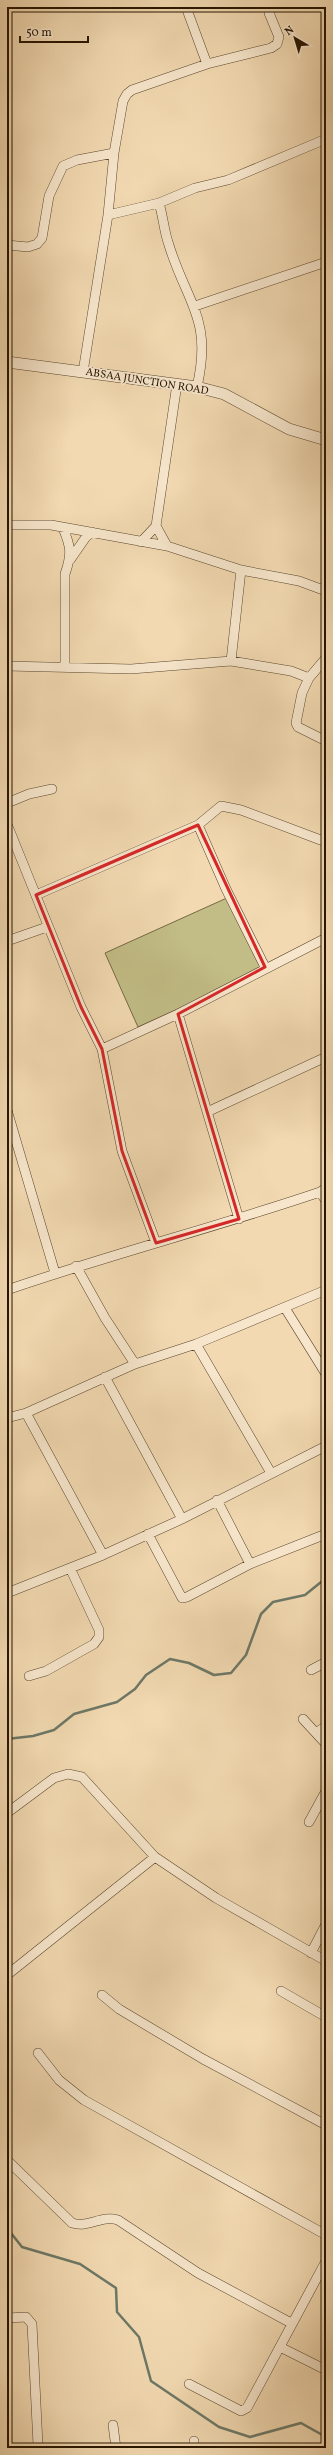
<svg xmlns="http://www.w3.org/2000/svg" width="333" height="2455" font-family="Vollkorn,serif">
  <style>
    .green { fill: #c2bd86; stroke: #746943 }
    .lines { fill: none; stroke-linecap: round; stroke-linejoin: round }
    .stream { stroke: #6d7867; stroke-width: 2.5 }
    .minor-casing { stroke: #5a462c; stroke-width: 10 }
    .tertiary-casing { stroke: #5a462c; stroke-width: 12 }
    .minor { stroke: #f7e6cc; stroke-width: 9 }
    .tertiary { stroke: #f7e6cc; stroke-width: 11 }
    .marked { fill: none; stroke: #d62828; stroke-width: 3; stroke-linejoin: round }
    .labels { text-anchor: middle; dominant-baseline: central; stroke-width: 3.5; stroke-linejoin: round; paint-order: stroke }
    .street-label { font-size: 11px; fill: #271500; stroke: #f7e6cc }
  </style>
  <rect width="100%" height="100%" fill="#f2d9b1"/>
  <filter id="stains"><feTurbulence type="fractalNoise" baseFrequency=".005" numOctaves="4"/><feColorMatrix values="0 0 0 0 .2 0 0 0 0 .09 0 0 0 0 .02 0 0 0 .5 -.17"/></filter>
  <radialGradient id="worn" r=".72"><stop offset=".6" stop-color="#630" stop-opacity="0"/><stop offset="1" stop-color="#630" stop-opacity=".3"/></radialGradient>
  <path class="green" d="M229,897L262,971L138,1027L105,953Z"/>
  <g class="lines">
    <path class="stream" d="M7,1739L33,1736L54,1730L74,1714L117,1702L135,1689L146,1675L170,1659L189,1663L214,1675L231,1673L246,1655L261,1614L273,1602L305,1595L326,1578
      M7,2228L22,2247L80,2264L116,2288L117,2312L139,2337L151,2381L219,2427L250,2437L301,2423L326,2437"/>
    <g class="minor-casing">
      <path id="minor" d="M186,7L207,64
        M159,203L195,188L228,180L326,139
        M108,215L159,203C163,216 164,230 168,242C186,303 213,317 197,387
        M7,245L28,247L37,244L42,238L49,196L63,166L77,160L114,153
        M195,306L326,262
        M83,372L108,215L114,153L123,101L127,94L132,90L207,64L271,48L277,44L279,37L269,13L272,7
        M7,525H51L167,546L241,570L299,581L326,591
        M156,526L167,546
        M63,528C71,547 72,554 65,574V666
        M141,542L156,526L177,384
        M70,560L86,537L92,532
        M326,658L309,678L302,693L296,723L298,727L326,741
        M231,661L241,570
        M7,666L131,669L231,661L291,671L309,678
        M7,803L29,794L52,789
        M7,824L81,1007L102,1049L122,1151L156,1243
        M198,825L226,889L265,967
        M36,895L198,825L221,806L241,810L326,842
        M7,941L47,927
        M178,1014L239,1219
        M102,1049L178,1014L326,938
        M7,1110L55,1273
        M207,1112L326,1057
        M320,1192L326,1201
        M76,1266L105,1318L135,1364
        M7,1290C111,1254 217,1227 320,1192L326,1188
        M285,1308L326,1374
        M196,1344L271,1473
        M105,1377L182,1519
        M26,1413L103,1555
        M7,1418L26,1413L135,1364L196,1344L326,1290
        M217,1500L250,1564
        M148,1534L182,1598L187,1597L250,1564L326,1534
        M7,1593L103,1555L182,1519L326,1446
        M311,1670L326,1662
        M29,1676L46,1671L94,1644L99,1637V1630L70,1568
        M303,1719L326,1744
        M316,1733L326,1726
        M7,1813L54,1778L68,1774L82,1777L155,1857L216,1898L326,1961
        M309,1822L326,1791
        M311,1953L326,1924
        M7,1975L155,1857
        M281,1991L326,2017
        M102,1995L119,2009L203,2059L326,2125
        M38,2053L59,2080L84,2100L326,2235
        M7,2160L72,2223C89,2228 101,2215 118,2220L198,2273L291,2323
        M7,2318L26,2317L32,2324L38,2445L36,2448
        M280,2347L326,2370
        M189,2384L241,2411L247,2408L326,2261
        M113,2425L116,2448
        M194,2441V2448"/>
    </g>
    <g class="tertiary-casing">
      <path id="tertiary" d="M7,362L197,387L224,394L289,429L326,440"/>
    </g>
    <use href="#minor" class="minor"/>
    <use href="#tertiary" class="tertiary"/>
  </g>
  <path class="marked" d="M198,825L265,967L178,1014L239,1219L156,1243L122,1151L102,1049L81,1007L36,895Z"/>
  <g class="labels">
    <g class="street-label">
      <text transform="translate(147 382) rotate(9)">ABSAA JUNCTION ROAD</text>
    </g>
  </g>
  <rect width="333" height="2455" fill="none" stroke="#f2d9b1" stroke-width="24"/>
  <rect x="8" y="8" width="317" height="2439" fill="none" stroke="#271500" stroke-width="2"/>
  <rect x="12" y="12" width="309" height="2431" fill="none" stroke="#271500"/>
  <g transform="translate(295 38) rotate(322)" stroke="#f7e6cc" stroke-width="3" paint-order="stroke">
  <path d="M0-3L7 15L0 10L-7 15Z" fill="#271500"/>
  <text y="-6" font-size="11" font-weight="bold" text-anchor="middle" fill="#271500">N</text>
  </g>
  <path d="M20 36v6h68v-6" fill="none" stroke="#271500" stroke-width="2"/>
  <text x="26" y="36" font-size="12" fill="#271500" stroke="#f7e6cc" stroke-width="3" paint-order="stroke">50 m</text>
  <rect width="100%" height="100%" filter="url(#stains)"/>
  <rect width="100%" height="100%" fill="url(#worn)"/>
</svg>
